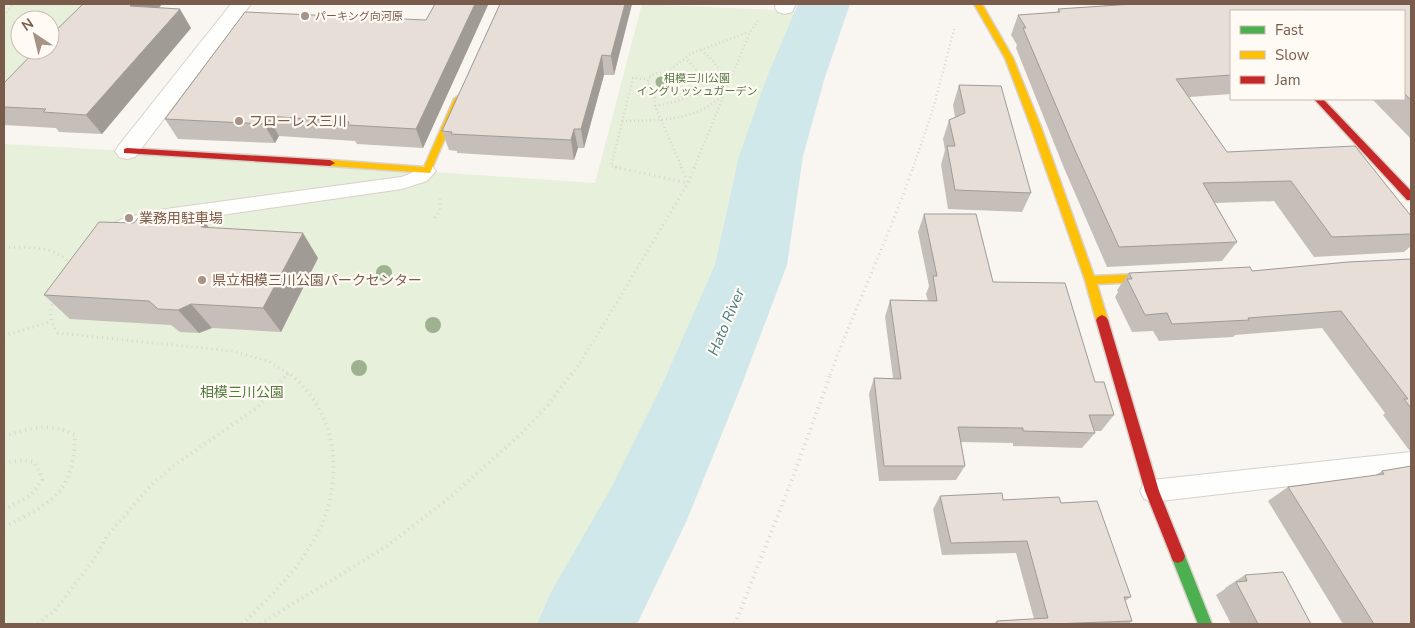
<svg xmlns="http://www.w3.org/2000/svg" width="1415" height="628" font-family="'Nunito Sans','Noto Sans JP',sans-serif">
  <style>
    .green { fill: #e7f0db; fill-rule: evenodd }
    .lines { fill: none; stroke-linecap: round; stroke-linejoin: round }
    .river { fill: #d0e8ea; fill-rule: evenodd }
    .lane-casing { stroke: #d7d1cb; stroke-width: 2 }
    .street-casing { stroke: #d7d1cb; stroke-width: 2 }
    .fast-casing { stroke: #d9d2cb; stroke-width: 3 }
    .slow-casing { stroke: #d9d2cb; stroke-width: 3 }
    .jam-casing { stroke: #d9d2cb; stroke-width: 3 }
    .path-far2 { stroke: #dcd5d0; stroke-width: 2.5; stroke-dasharray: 1 3; stroke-linecap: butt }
    .path-far1 { stroke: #dcd5d0; stroke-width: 3; stroke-dasharray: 1 4; stroke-linecap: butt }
    .path { stroke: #dcd5d0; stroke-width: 4; stroke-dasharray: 1 4.5; stroke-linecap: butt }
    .lane { fill: #fefefd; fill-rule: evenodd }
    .street { fill: #fefefd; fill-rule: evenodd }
    .fast { fill: #4caf50; fill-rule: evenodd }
    .slow { fill: #ffc107; fill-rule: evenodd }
    .jam { fill: #c62828; fill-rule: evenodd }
    .tree { fill: #9eb190 }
    .wall { fill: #c6bfb9 }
    .shaded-wall { fill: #a19b96 }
    .building { fill: #e6ded7; stroke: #a19b96 }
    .poi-dot { fill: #a69286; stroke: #fffaf3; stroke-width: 2 }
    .labels { text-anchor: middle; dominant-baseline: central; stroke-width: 4.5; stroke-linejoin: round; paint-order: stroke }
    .far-poi-label { font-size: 11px; fill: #7a5c4d; stroke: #fffaf3; text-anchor: start }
    .far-park-label { font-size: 11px; fill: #537a41; stroke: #fffaf3 }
    .poi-label { font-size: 14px; fill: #7a5c4d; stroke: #fffaf3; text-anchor: start }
    .park-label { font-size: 14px; fill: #537a41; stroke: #fffaf3 }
    .water-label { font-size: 15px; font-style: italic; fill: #437c86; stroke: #fffaf3 }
  </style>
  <rect width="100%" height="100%" fill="#f9f5f0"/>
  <path class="green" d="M4,4H98L4,98ZM20,20H50V50H20Z
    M642,4L796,11L740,200L723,270L621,513L564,624H4V144L127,151L595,183Z"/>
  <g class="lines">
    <path class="river" d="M798,4H850L825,77L803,156L787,265L740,389L687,520L637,624H537L552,590L610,490L662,385L715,265L739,156L767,77Z"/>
    <g class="lane-casing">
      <path id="lane" d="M427,165L433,167L436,171L427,181L402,189L166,223L135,229L106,242L99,240L97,235L99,230L125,218L166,209L401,177C412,174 418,168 427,165Z
        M1411,452V472L1152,502L1144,499L1140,491L1144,483L1152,480Z"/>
    </g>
    <g class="street-casing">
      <path id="street" d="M231,4H251L135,157L127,159L119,157L115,151L119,145Z
        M776,4H796L792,12L785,14L778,12L775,8Z"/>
    </g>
    <g class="fast-casing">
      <path id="fast" d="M1178,549L1183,551L1212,624H1198L1171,556L1173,551Z"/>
    </g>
    <g class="slow-casing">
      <path id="slow" d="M974,4H982L1013,58L1041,127L1094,276L1163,273L1168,277L1163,281L1097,284L1108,320L1106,323H1098L1096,320L1085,280L1031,127L1005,58Z
        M458,96L462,99L430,173L330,166L325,163L330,160L424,167L454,99Z"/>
    </g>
    <g class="jam-casing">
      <path id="jam" d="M1314,99H1323L1411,191V200H1407Z
        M127,148L330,160L335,163L330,166L124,153V149Z
        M1102,315L1106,317L1108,320L1159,491L1185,556L1183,561L1178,563L1173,561L1145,491L1096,320L1098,317Z"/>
    </g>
    <path class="path-far2" d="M4,16L13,4
      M701,50C715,61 724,72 725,90
      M665,72L676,78V84C666,91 656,91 647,83C650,74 656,73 665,72Z
      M667,72L692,53L749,32
      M655,89V106L682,168
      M655,106C686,100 722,90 685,58
      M622,121C659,120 695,122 723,95
      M621,168L611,166L633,78L648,79
      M694,168L750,32L758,21
      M913,168L933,109L955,26"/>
    <path class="path-far1" d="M615,167L688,183
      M681,167L688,183
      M435,218L440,211V197
      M4,247C27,248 54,244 70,264
      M55,300C47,312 50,322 58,333L232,351L268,361L291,375
      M4,336L50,322
      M287,375L288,373
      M572,375L595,339L688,183L695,167
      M830,375C856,305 889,237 913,167"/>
    <path class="path" d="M4,436C31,429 48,421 75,435C74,494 52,502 4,527
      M4,463L24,460L34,462L40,472L42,480L31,495L4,510
      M38,624L55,610L92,562L108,535L152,484L176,464L258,407L288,373
      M242,624C268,599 294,574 312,543C346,488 341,414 289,373
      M260,624L387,546L449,498L521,434L548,405L572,373
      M735,624L791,482L831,373"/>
    <use href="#lane" class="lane"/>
    <use href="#street" class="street"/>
    <use href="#fast" class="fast"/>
    <use href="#slow" class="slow"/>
    <use href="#jam" class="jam"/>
  </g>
  <g class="tree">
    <circle cx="661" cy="82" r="5.5"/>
    <circle cx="384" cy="273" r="8"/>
    <circle cx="433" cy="325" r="8"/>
    <circle cx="359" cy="368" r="8"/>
  </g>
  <path class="wall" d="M83,4H162L159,8L191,28L102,134L59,132L56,128L4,125V83Z
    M435,4H488V5L423,148L357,144L355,141L279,136L275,143L178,139L165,119L426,20Z
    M500,4H632L614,75H604L584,148H578L574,160L457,153V151L449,150L442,131Z
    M1103,4H1411V139L1372,99H1404V11H1231V94L1189,97L1227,152L1411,216V246L1404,252L1314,257L1274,201L1215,203L1237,242L1222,261L1107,267L1064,168L1016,48L1017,45L1011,35L1018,15L1057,13L1058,9L1105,6Z
    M959,85L1031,193L1022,212L948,209L941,165L945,150L943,139L949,120L955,117L953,105Z
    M924,214L1095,382L1114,415L1101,431H1094L1095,433L1082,448L1013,446V443L961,442L965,466L956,480L879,481L869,394L874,378H893L885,317L890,300L928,301L926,294L929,286L918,232Z
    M209,228L318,258L281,332L212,328L199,333L180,332L171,325L70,319L44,295Z
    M1411,259V451L1409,450L1383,415L1385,413L1322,328L1235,335L1233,337L1159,341L1153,331L1132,332L1115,297L1118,292L1117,290L1129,273L1252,271Z
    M1411,466V624H1343L1268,501L1288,487L1376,475L1382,471Z
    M940,496L1061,503L1131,597L1125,601L1132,621L1128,624H993L997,621L1034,619L1016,553L942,555L933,509Z
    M1245,575L1311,624H1231L1216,595L1225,589V588Z"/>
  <path class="shaded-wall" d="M132,4H162L142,26L130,6Z
    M475,4H488V5L423,148L416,129Z
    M625,4H632L614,75L611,56Z
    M180,9L191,28L102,134L86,115Z
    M602,55L604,75L584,148L581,129Z
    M268,116L279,136L275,143L264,124Z
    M574,129L578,148L574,160L571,140Z
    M204,221L223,246L201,227Z
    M303,233L318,258L281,332L263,308Z
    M191,304L212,328L199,333L178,310Z"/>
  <path class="building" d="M83,4H132L130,6L180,9L86,115L43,112L46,109L4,107V83L36,50H50V36Z
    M435,4H475L416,129L348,125L349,122L268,116L264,124L165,119L245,12L426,20Z
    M500,4H625L611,56L602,55L581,129H574L571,140L451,134L452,132L442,131Z
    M1133,4H1411V100L1404,93V11H1231V75L1176,79L1227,152L1355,146L1411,216V234L1332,237L1291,181L1203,183L1237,242L1119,247L1074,148L1023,28H1026L1018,15L1060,12L1058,9Z
    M959,85L1001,86L1031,193L955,190L947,146H955L949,120L965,113Z
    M924,214H976L993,282L1065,283L1095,382H1104L1114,415H1089L1095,433L1023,431V428L958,427L965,466H884L874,378L901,379L890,300L937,301L933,276H937Z
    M138,218L204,221L201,227L303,233L263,308L191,304L178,310L158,309L149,301L44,295L99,222L134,223Z
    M1411,259V408L1404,399H1408L1341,311L1248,318L1249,320L1172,324L1167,313L1145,315L1127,279H1132L1129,273L1250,267L1252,271L1348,262Z
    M1411,466V624H1374L1288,487L1384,474L1382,471Z
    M1002,493L1003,500L1059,497L1061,503L1097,501L1131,597H1124L1132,621L1051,624H997V621L1048,618L1027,541L951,543L940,496Z
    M1283,572L1311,624H1258L1236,582L1247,581L1245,575Z"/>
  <g class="poi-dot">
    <circle cx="305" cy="16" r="5"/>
    <circle cx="239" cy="121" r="5"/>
    <circle cx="129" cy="218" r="5"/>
    <circle cx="202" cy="280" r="5"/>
  </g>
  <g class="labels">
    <g class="far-poi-label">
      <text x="315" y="16">パーキング向河原</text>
    </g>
    <g class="far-park-label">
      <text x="697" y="78">相模三川公園<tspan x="697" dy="13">イングリッシュガーデン</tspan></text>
    </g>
    <g class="poi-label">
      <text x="249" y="121">フローレス三川</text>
      <text x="139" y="218">業務用駐車場</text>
      <text x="212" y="280">県立相模三川公園パークセンター</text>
    </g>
    <g class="park-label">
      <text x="242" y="392">相模三川公園</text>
    </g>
    <g class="water-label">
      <text transform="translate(726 322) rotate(-67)">Hato River</text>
    </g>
  </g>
  <rect width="1415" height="628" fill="none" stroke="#7a5c4d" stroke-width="10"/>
  <rect x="1230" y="10" width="175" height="90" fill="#fffaf3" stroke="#cabbb1"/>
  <rect x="1240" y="26" width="25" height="8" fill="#4caf50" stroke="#cabbb1"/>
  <text x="1275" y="35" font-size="15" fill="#7a5c4d">Fast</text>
  <rect x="1240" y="51" width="25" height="8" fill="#ffc107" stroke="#cabbb1"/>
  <text x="1275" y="60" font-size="15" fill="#7a5c4d">Slow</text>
  <rect x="1240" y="76" width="25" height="8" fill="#c62828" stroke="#cabbb1"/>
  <text x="1275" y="85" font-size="15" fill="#7a5c4d">Jam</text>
  <g transform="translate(35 35) rotate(325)"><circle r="24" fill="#fffaf3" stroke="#cabbb1"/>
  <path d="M0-4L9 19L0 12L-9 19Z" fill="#a69286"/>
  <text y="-8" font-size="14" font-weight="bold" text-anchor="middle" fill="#7a5c4d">N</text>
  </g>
</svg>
